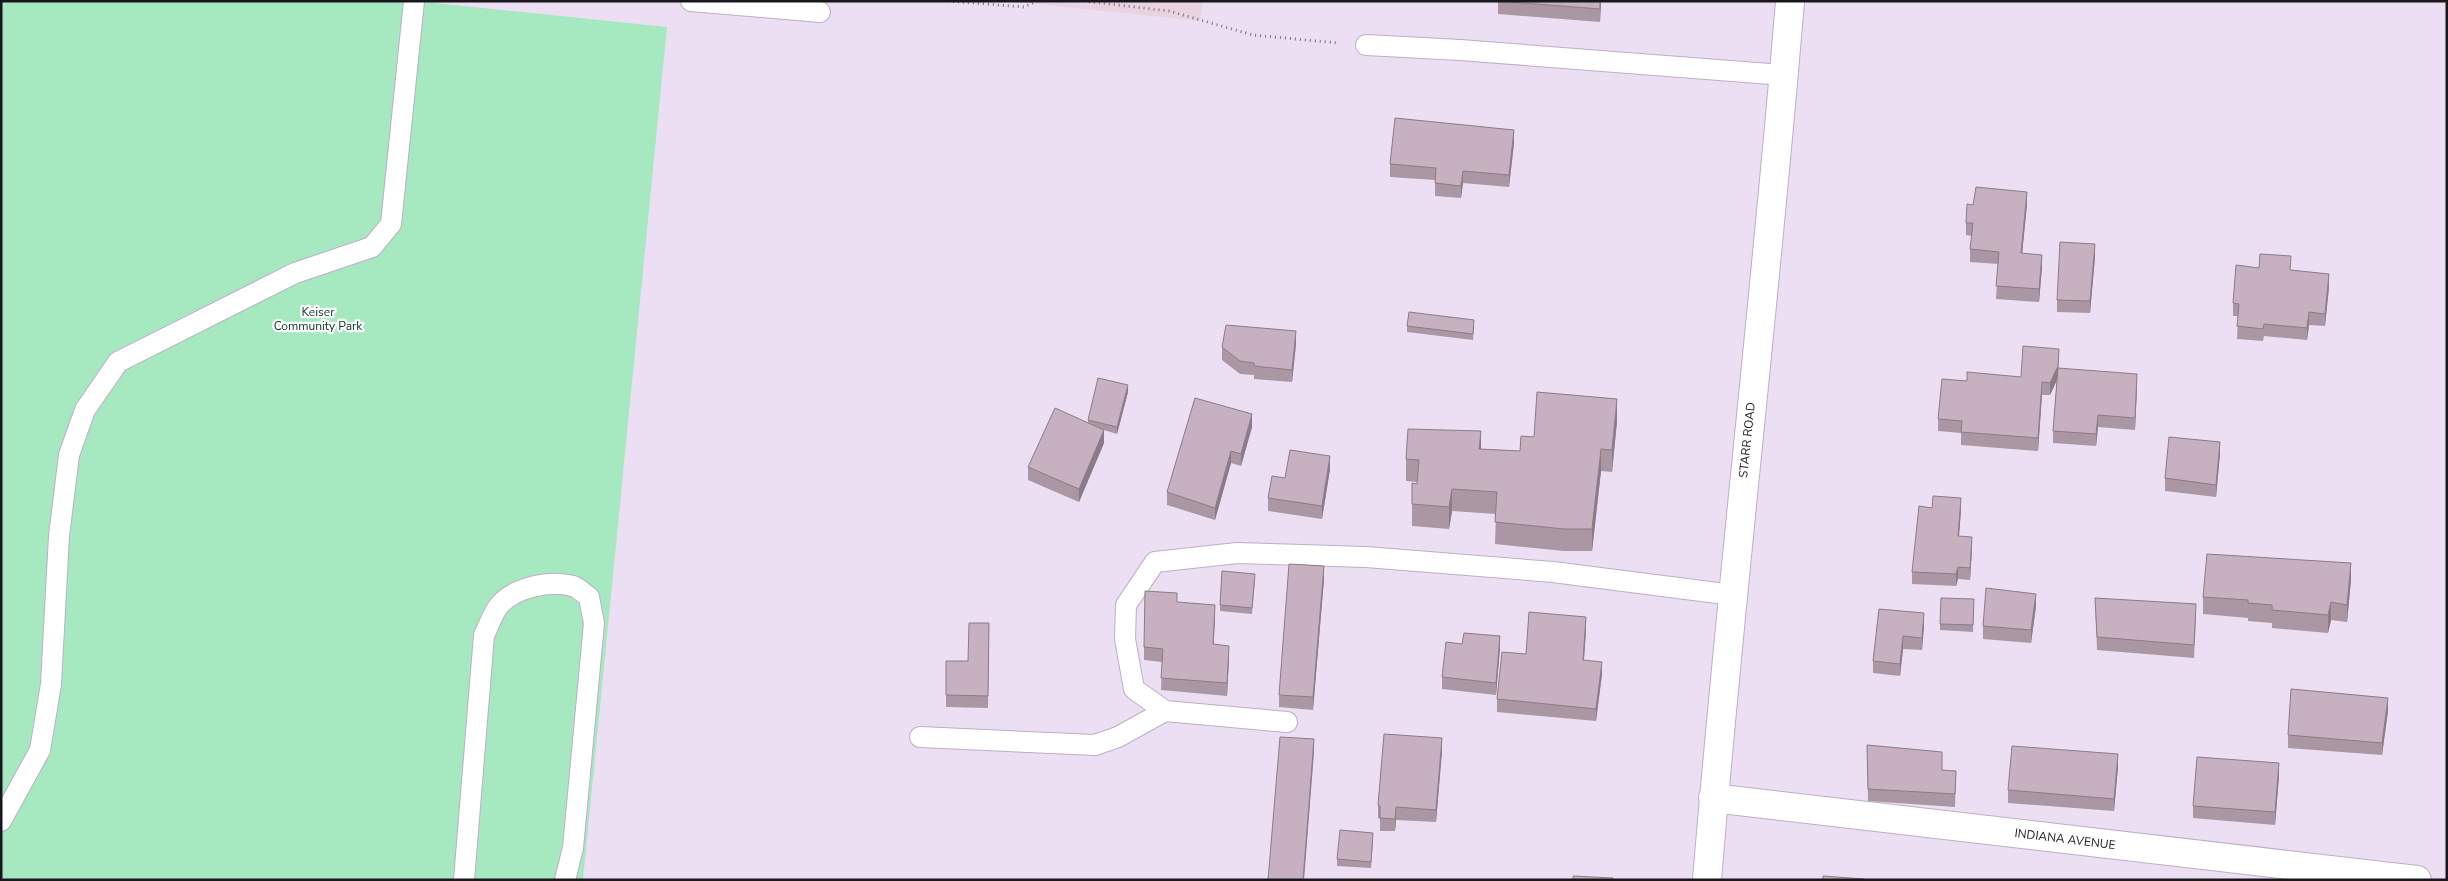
<svg xmlns="http://www.w3.org/2000/svg" width="2448" height="881" font-family="'Nunito Sans',sans-serif">
  <style>
    .education { fill: #e9d3e1 }
    .green { fill: #a6e9c0 }
    .lines { fill: none; stroke-linecap: round; stroke-linejoin: round }
    .lane-casing { stroke: #bcafc4; stroke-width: 22 }
    .street-casing { stroke: #bcafc4; stroke-width: 30 }
    .path { stroke: #7a727f; stroke-width: 3; stroke-dasharray: 1 4; stroke-linecap: butt }
    .lane { stroke: #fff; stroke-width: 20 }
    .street { stroke: #fff; stroke-width: 28 }
    .wall { fill: #ab97a4 }
    .shaded-wall { fill: #8b7b86 }
    .building { fill: #c7b0bf; stroke: #8b7b86 }
    .labels { text-anchor: middle; dominant-baseline: central; stroke-width: 4.5; stroke-linejoin: round; paint-order: stroke }
    .park-label { font-size: 12px; fill: #073620; stroke: #fff }
    .street-label { font-size: 12px; fill: #1a161d; stroke: #fff }
  </style>
  <rect width="100%" height="100%" fill="#ecdff4"/>
  <path class="education" d="M1007,1H1203L1200,21Z"/>
  <path class="green" d="M1,1H415L667,27L583,880H1Z"/>
  <g class="lines">
    <g class="lane-casing">
      <path id="lane" d="M691,1L820,12
        M1366,45L1460,50L1784,75
        M1287,722L1165,711L1134,689L1125,639L1126,605L1155,562L1237,553L1366,557L1553,572L1733,595
        M920,737L1095,745L1118,737L1165,711
        M1,821L40,750L51,684L59,536L69,455L85,410L118,362L295,273L372,247L391,224L414,1
        M464,880L484,635C489,626 492,615 498,607C513,587 550,580 573,586C579,588 584,594 589,597L594,623L573,848L565,880"/>
    </g>
    <g class="street-casing">
      <path id="street" d="M1713,798L2417,880
        M1707,880C1731,587 1766,294 1790,1"/>
    </g>
    <path class="path" d="M948,1L1024,7L1037,1
      M1084,1L1169,11L1253,35L1338,43"/>
    <use href="#lane" class="lane"/>
    <use href="#street" class="street"/>
  </g>
  <path class="wall" d="M1498,1H1601L1600,22L1498,14Z
    M1514,143L1509,187L1463,183L1461,198L1435,196V180L1390,177V164Z
    M2027,204L2022,253L2042,267L2039,302L1996,299L1998,264L1970,262V249L1972,236L1966,235V223L1973,205Z
    M2095,257L2090,313L2057,312V300Z
    M2259,268L2291,270L2329,287L2325,326L2309,325L2307,340L2264,336L2263,341L2237,339L2238,316H2233V303Z
    M1407,326H1474L1473,340L1407,332Z
    M1296,344L1292,382L1254,379V375L1240,374L1222,360V347Z
    M2059,368L2137,387L2135,430L2098,427L2096,446L2053,443V431L2057,380L2050,395H2042L2038,451L1961,445V433L1938,431V419L1967,381L2021,377Z
    M1128,392L1117,434L1104,430V443L1079,502L1028,480V467L1088,423V420Z
    M1617,421L1612,472L1601,471L1592,551H1564L1495,544L1496,514L1452,511L1449,529L1412,526V483L1417,484V482L1406,481V459L1481,449L1520,451L1534,437Z
    M1252,427L1241,466L1231,463L1215,520L1167,505V492Z
    M2220,454L2216,497L2165,491V478Z
    M1330,469L1322,519L1268,511V498L1285,478Z
    M1932,508L1961,510L1959,536L1972,549L1970,580L1958,579L1956,586L1912,584V572Z
    M1324,579L1313,710L1279,707V695Z
    M1255,580L1252,614L1220,611V605Z
    M2351,580L2347,622L2331,620L2328,633L2272,628V623L2248,621V618L2203,614V597Z
    M2095,598L2196,617L2194,658L2097,650Z
    M1974,599L1973,632L1940,630V624Z
    M1177,602L1215,618L1213,644L1229,658L1227,696L1161,690L1162,662L1144,660V647Z
    M2036,606L2031,643L1983,639V626Z
    M1879,609L1924,626L1922,650L1903,649L1900,676L1873,673V661Z
    M989,623L988,708L946,707V661H968Z
    M1586,630L1584,660L1602,674L1596,721L1497,712V699L1526,654Z
    M1500,648L1496,695L1442,689V677Z
    M2388,711L2382,755L2288,748V735Z
    M1867,745L1942,770L1956,771L1955,807L1868,801Z
    M1442,751L1436,822L1396,820L1395,831H1380V819L1378,818V805Z
    M2118,767L2114,811L2008,803V790Z
    M2279,776L2275,825L2193,818V806Z
    M1373,840L1371,868L1337,866V859Z"/>
  <path class="shaded-wall" d="M1600,1H1601L1600,22Z
    M1514,130V143L1509,187V175Z
    M1463,171V183L1461,198V186Z
    M2027,192V204L2021,266V253Z
    M2095,244V257L2090,313V301Z
    M2042,255V267L2039,302V289Z
    M2329,274V287L2325,326V314Z
    M2309,312V325L2307,340V328Z
    M1296,331V344L1292,382V370Z
    M2059,349L2058,378L2050,395V383Z
    M2137,374V387L2135,430V418Z
    M2042,382V395L2038,451V438Z
    M1128,385V392L1117,434V427Z
    M1617,399V421L1612,472V450Z
    M1252,414V427L1241,466V454Z
    M2098,415V427L2096,446V434Z
    M1104,430V443L1079,502V489Z
    M1481,431V453L1479,449Z
    M2220,442V454L2216,497V485Z
    M1601,449V471L1592,551V529Z
    M1231,451V463L1215,520V508Z
    M1330,456V469L1322,519V506Z
    M1452,489V511L1449,529V507Z
    M1961,498V510L1958,548V536Z
    M1972,537V549L1970,580V568Z
    M2351,563V580L2347,622V605Z
    M1324,566V579L1313,710V697Z
    M1958,567V579L1956,586V574Z
    M2036,594V606L2031,643V630Z
    M2331,602V620L2328,633V615Z
    M1215,605V618L1213,657V644Z
    M1924,613V626L1922,650V638Z
    M1586,617V630L1583,672V660Z
    M1500,636V648L1496,695V683Z
    M1903,636V649L1900,676V664Z
    M1229,646V658L1227,696V683Z
    M1602,662V674L1596,721V709Z
    M2388,698V711L2382,755V743Z
    M1442,738V751L1436,822V810Z
    M1314,739V752L1304,880H1303Z
    M2118,754V767L2114,811V799Z
    M2279,763V776L2275,825V812Z
    M1396,807V820L1395,831V819Z"/>
  <path class="building" d="M1498,1H1600V9Z
    M1395,118L1514,130L1509,175L1463,171L1461,186L1435,183L1436,168L1390,164Z
    M1976,187L2027,192L2021,253L2042,255L2039,289L1996,286L1999,252L1970,249L1973,223H1966L1967,204L1973,205Z
    M2060,242L2095,244L2090,301L2057,300Z
    M2260,254L2291,256L2290,270L2329,274L2325,314L2309,312L2307,328L2264,324L2263,329L2237,326L2239,304L2233,303L2236,265L2259,268Z
    M1409,312L1474,320L1473,334L1407,326Z
    M1226,325L1296,331L1292,370L1254,366V363L1240,361L1222,347Z
    M2023,346L2059,349L2058,366L2050,383L2042,382L2038,438L1961,432L1962,421L1938,419L1942,379L1967,381V372L2021,377Z
    M2058,368L2137,374L2135,418L2098,415L2096,434L2053,431Z
    M1098,378L1128,385L1117,427L1088,420Z
    M1537,392L1617,399L1612,450L1601,449L1592,529H1564L1495,522L1497,492L1452,489L1449,507L1412,504V483L1417,484L1419,460L1406,459L1408,429L1481,431L1479,449L1520,451L1521,436L1534,437Z
    M1195,398L1252,414L1241,454L1231,451L1215,508L1167,492Z
    M1055,408L1104,430L1079,489L1028,467Z
    M2169,437L2220,442L2216,485L2165,478Z
    M1290,450L1330,456L1322,506L1268,498L1272,476L1285,478Z
    M1933,496L1961,498L1958,536L1972,537L1970,568L1958,567L1956,574L1912,572L1919,506L1932,508Z
    M2207,554L2351,563L2347,605L2331,602L2328,615L2272,610V605L2248,603V600L2203,597Z
    M1289,564L1324,566L1313,697L1279,695Z
    M1222,571L1255,574L1252,608L1220,605Z
    M1986,588L2036,594L2031,630L1983,626Z
    M1145,591L1177,593V602L1215,605L1213,644L1229,646L1227,683L1161,678L1163,649L1144,647Z
    M1941,598L1974,599L1973,625L1940,624Z
    M2095,598L2196,604L2194,645L2097,637Z
    M1879,609L1924,613L1922,638L1903,636L1900,664L1873,661Z
    M1529,612L1586,617L1583,660L1602,662L1596,709L1497,699L1502,652L1526,654Z
    M969,623H989L988,696L946,695V661H968Z
    M1464,633L1500,636L1496,683L1442,677L1446,642L1462,644Z
    M2291,689L2388,698L2382,743L2288,735Z
    M1384,734L1442,738L1436,810L1396,807L1395,819L1380,818V806L1378,805Z
    M1280,737L1314,739L1303,880H1268Z
    M1867,745L1942,752V770L1956,771L1955,794L1868,789Z
    M2012,746L2118,754L2114,799L2008,790Z
    M2197,757L2279,763L2275,812L2193,806Z
    M1340,830L1373,833L1371,862L1337,859Z
    M1573,876L1613,878V880H1573Z
    M1823,876L1864,879V880H1823Z"/>
  <g class="labels">
    <g class="park-label">
      <text x="318" y="312">Keiser<tspan x="318" dy="14">Community Park</tspan></text>
    </g>
    <g class="street-label">
      <text transform="translate(1747 440) rotate(-84)">STARR ROAD</text>
      <text transform="translate(2065 839) rotate(7)">INDIANA AVENUE</text>
    </g>
  </g>
  <rect width="2448" height="881" fill="none" stroke="#1a161d" stroke-width="5"/>
</svg>
